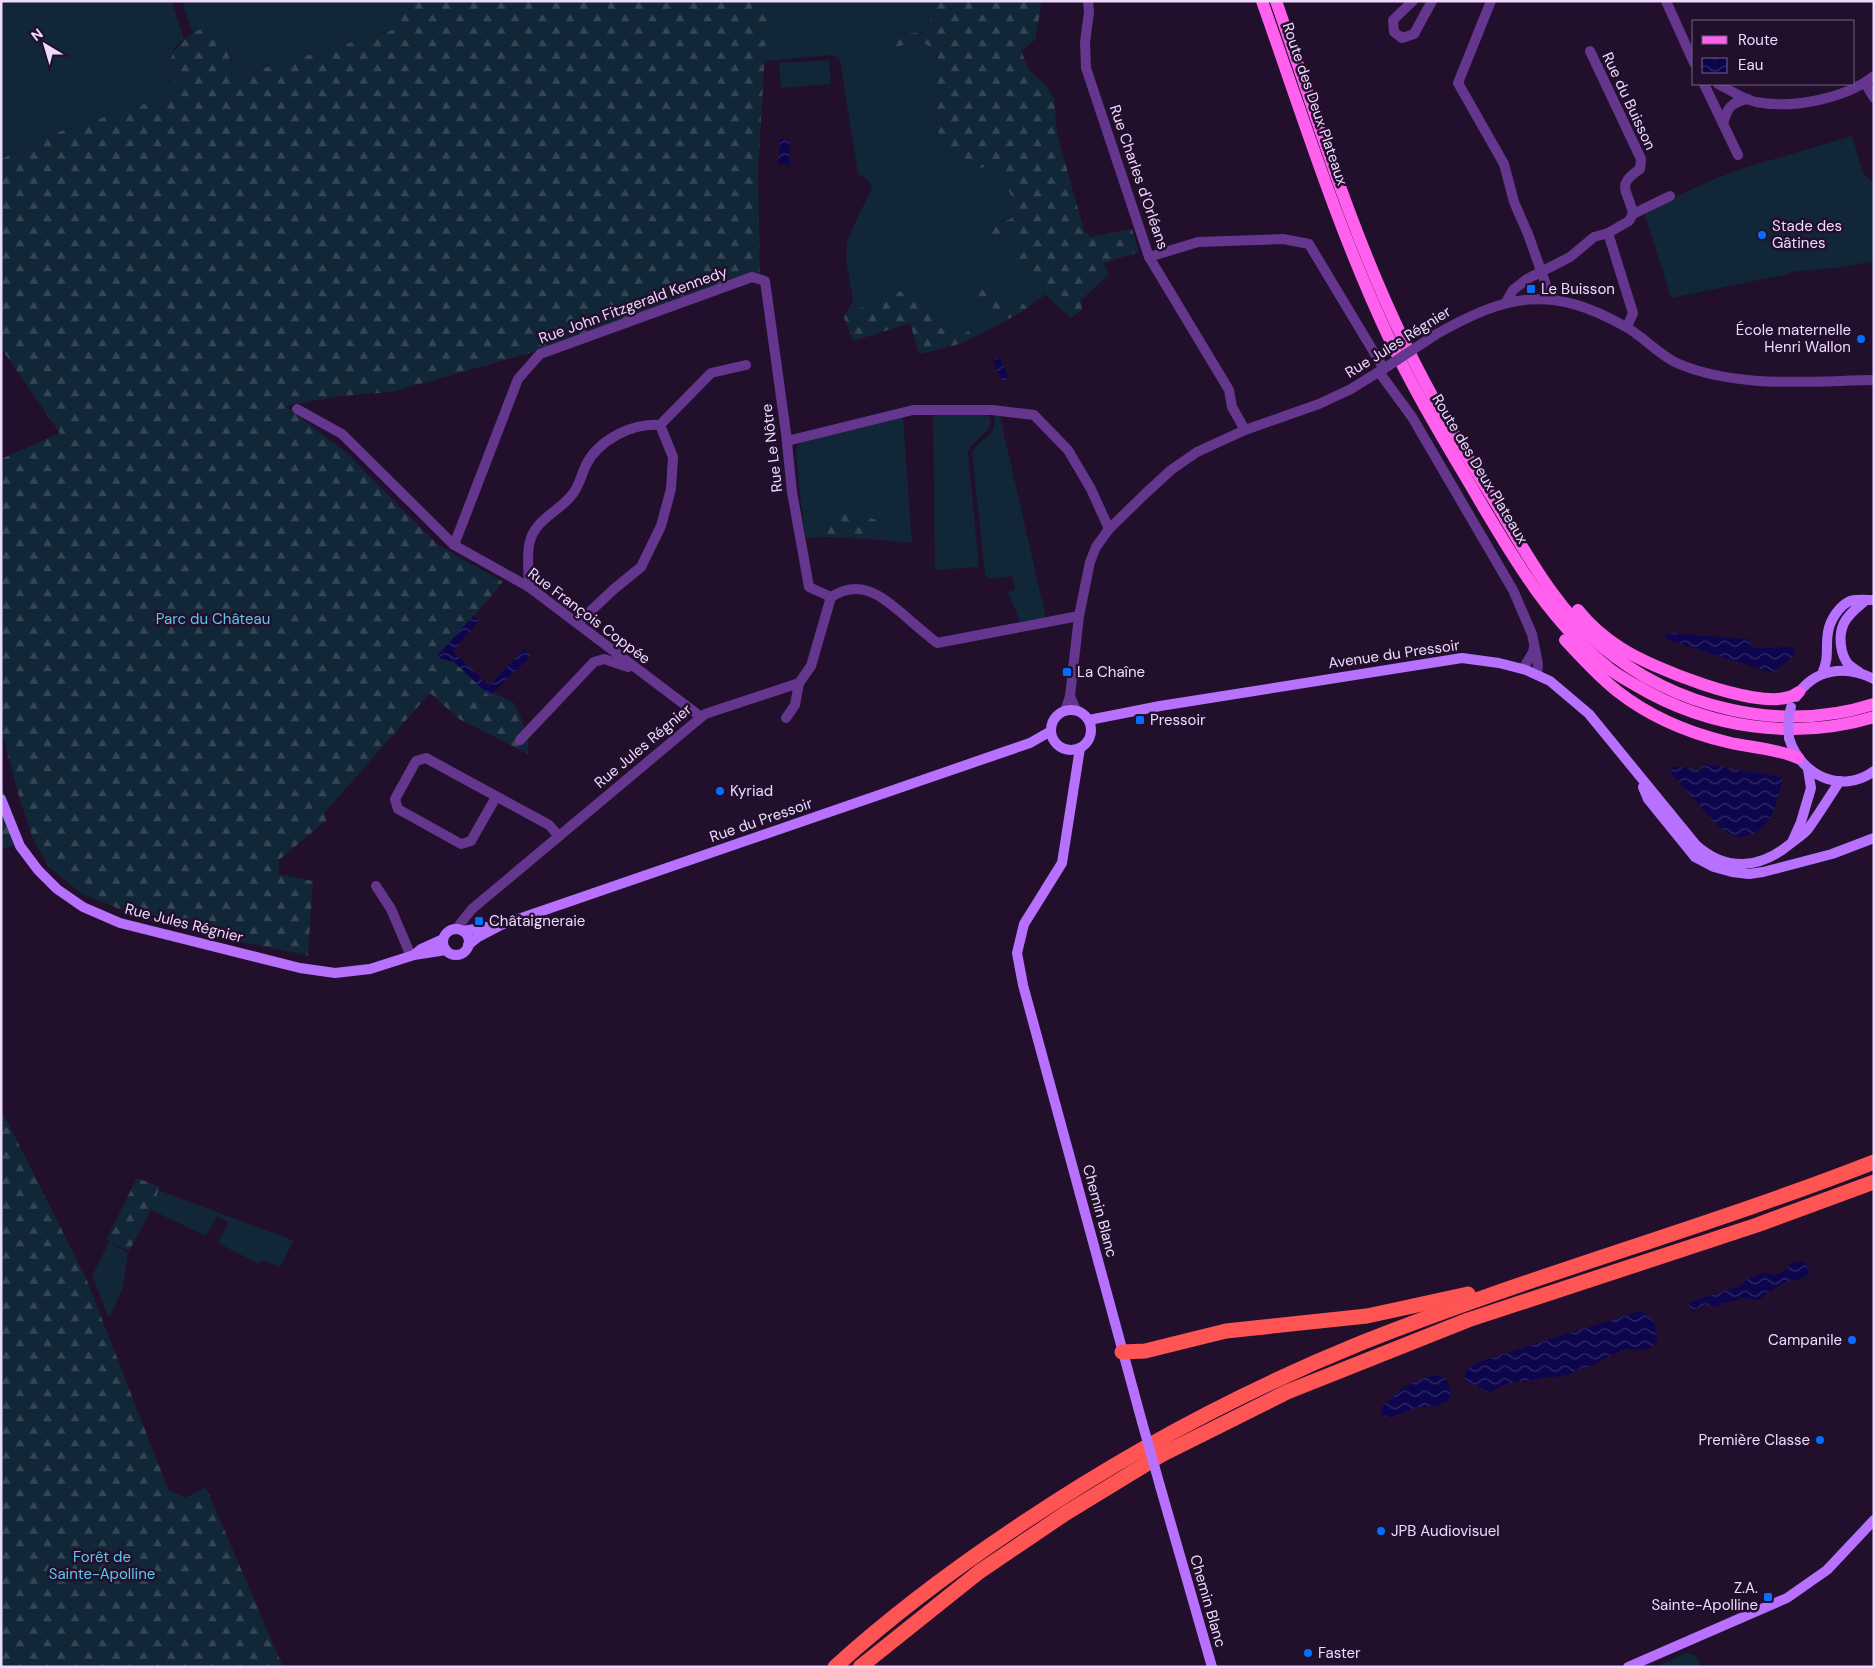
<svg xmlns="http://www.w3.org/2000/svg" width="1875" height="1668" viewBox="0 0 1875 1668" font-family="'DM Sans',sans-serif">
<defs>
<pattern id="forest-firs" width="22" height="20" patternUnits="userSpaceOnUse" patternTransform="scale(1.25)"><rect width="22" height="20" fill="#112636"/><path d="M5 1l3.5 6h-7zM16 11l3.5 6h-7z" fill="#344554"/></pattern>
<pattern id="water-waves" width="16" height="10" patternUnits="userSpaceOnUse" patternTransform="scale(1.25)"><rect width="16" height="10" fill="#0e064d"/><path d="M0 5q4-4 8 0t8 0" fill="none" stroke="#312a68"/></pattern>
</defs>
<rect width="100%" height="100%" fill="#220f2c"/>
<g fill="#112636">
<path d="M1,1H172L184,39L174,48L172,79L179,93L43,137L26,148L1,159Z"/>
<path d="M182,1H413L404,11L393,30L264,68L247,77L232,75L229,50L195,30L192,32Z"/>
<path d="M771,1H934V7L927,32L900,34L893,49C912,40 928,38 938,59L936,124L984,167L995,169L1011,195L1015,210L1011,219L1000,222L996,243L1017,233L1020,240L1019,261L1045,295L1027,308L1022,302H1007L975,293L982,304L1002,312L1009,319L973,338L968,331L948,337L919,295L911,297L903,291L845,315L853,300L846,261L847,242L859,214L872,189L869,181L858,174L840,61L833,55L764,61L768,2Z"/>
<path d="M829,60L831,84L781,88L779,63Z"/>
<path d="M1852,136L1863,173L1874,183V261L1842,267L1790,272L1789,274L1671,298L1644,212L1709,181L1744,168Z"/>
<path d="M999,412L1046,618L1020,622L1008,592L1015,590L1012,576L992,579L987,577L985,574L972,453C982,433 997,443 994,413Z"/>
<path d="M933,413H988L991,423C986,435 974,440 968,451L979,567L935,570Z"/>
<path d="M903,417L912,543L882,540L883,521L830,511L827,537L806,538L800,497L796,449L800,442Z"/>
<path d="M158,1190L292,1240L293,1242L280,1267L262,1260L259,1264L220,1244L219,1240L228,1224L227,1221L217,1217L206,1236L151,1210Z"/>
<path d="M109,1242L128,1253L123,1287L111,1315L108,1317L93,1278V1274Z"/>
<path d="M1686,1653L1696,1656L1701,1667H1655Z"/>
</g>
<g fill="url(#forest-firs)">
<path d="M413,1H771L768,3L758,170L760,275L547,348L392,392L340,396L285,406L346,452L438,545L503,582L447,648L489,690L514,703L520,715L528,740V754L459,719L430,693L325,812L326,821L279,860V874L313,881L308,956L155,923L82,894L48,866L33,839L20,800L1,729V459L60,433L1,348V159L26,148L43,137L178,93C170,71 164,58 184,40C195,30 196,30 211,28C229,47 229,50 232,75L247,77L264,68L393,30L404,11Z"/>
<path d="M934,1H1042L1035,40L1021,51L1029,70L1045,84L1054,98L1057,134L1084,230L1091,237L1132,229L1139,252L1104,263L1109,274L1081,300L1082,310L1071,318C1058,307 1023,275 1018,259C1016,252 1017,247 1020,240L1017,233L996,243L986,234L988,226L1011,219L1015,210L1011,195L995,169L984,167L969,171L963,168L943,146L936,124L938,59C928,37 912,40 893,49L889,45L890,37L900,34L927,32L934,7Z"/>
<path d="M980,280L990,283L1007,302H1022L1027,308L1009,319L1002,312L982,304L974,293Z"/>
<path d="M903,290L911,296L919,295L948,337L969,331L973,338L960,344L919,354L910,323L853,341L844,318L845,315Z"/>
<path d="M830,510L883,521L882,540L827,537Z"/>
<path d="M1,783L24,843L1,849Z"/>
<path d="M1,1109L86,1278L168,1489L185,1498L206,1487L283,1667H1Z"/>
<path d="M137,1178L160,1187L151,1210L129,1251L109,1242L107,1238Z"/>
</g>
<g fill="url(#water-waves)">
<path d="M780,139L790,140L789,165L778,164Z"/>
<path d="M1000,357L1009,378L1002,381L993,360Z"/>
<path d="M473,616L479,621L453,651L489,686L524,649L531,656L490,696L454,662L439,658L438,655Z"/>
<path d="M1667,633L1748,639L1752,648L1793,647L1796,654L1773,673L1666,639L1665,636Z"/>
<path d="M1703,764L1782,777C1782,788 1773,817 1766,824C1739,853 1716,826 1698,804C1689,793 1679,782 1670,772L1673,766L1700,770Z"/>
<path d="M1798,1261L1806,1263L1810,1272L1804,1278L1784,1282L1758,1300L1742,1298L1713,1307L1705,1304L1701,1308L1696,1307L1694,1313L1688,1304L1693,1301L1738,1287L1750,1278L1763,1273L1775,1275L1788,1269L1791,1263Z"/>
<path d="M1640,1311C1653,1317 1657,1325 1657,1340L1651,1348L1643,1350L1624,1349L1586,1368L1577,1369L1569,1375L1508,1383L1489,1393L1481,1387L1465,1381C1464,1371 1469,1366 1478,1362Z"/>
<path d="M1438,1375L1446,1379L1452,1393L1447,1402L1436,1406L1417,1407L1392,1417L1381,1416L1382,1407L1404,1387L1426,1377Z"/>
</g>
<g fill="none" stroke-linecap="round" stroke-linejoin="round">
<g stroke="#64368e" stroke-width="10">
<path d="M1088,1L1089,12L1085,42L1086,68L1149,257L1229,390L1232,407L1245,430"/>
<path d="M1413,1L1393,20L1394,32L1402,38L1414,34L1432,1"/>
<path d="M1491,1L1458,83L1504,164L1514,202L1528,234L1551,299"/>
<path d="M1666,1L1694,63"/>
<path d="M1590,51L1641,159L1640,169C1614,186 1629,191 1633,214"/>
<path d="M1865,83L1874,98"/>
<path d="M1704,84L1738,155"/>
<path d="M1718,84C1730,90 1743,99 1756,102C1792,109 1845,99 1874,76"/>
<path d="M1723,124C1727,108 1731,102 1748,99"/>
<path d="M1608,233L1633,313L1627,327"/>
<path d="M1149,257L1198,242L1283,239L1309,244L1384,369"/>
<path d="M1506,302L1513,290L1527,279L1570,257L1594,237L1608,233L1629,221L1633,214L1670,196"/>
<path d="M1435,335C1507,294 1551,284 1626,327C1644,337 1660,356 1679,364C1740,389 1810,381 1874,380"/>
<path d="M1379,372L1412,417L1513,590L1532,634L1538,664L1537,675"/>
<path d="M297,409L342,434L454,545L529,587L701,717"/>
<path d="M787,441L913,410H992L1034,415L1068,450L1091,489L1109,529"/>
<path d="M454,545L518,379L540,354L752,277L765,281L786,433L792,492L809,587L831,597"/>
<path d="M529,587C529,573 526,555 530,541C536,519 558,512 571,496C579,488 581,475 586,465C599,439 633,423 660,425L711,373L746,365"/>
<path d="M578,623L614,589L641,567L661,526L671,489L673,457L660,425"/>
<path d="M1523,669L1533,652L1534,647"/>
<path d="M1070,696L1076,710"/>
<path d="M1065,711L1070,696L1079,616L1090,562L1096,547L1109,529L1146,493L1171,470L1197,452L1245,430L1319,404L1351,389L1388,366"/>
<path d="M786,718L795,705L799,683"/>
<path d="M520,740L594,662L604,659L628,667"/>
<path d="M496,797L471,841L461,844L398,809L395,799L416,761L426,758L549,825L559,836"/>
<path d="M376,886L391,909L411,956"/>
<path d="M456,929L472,909L705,714L799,683L811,666L831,597C861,578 881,596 904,615C915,625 926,634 937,643L1079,616"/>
</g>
<g stroke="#b870ff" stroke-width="10">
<path d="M1859,672C1856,670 1852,667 1849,665C1840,655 1838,635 1844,623C1849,613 1858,607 1866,600"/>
<path d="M1822,674C1830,656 1825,649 1828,632C1830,620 1839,606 1850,601C1857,599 1867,600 1874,600"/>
<path d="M1796,697C1814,668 1846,665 1874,679"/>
<circle cx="1071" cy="730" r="20"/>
<path d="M1089,720L1160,706L1462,658L1499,663L1526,670L1550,681L1589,714L1696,845C1726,872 1760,869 1790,844C1796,839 1803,835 1808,829C1819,814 1829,797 1840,781"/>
<path d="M1789,738C1800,775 1841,795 1874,771"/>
<path d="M1080,748L1062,863L1024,924L1017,953L1023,985L1142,1422"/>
<path d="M1643,787L1648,799L1695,857L1714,867L1732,872L1749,874L1763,872L1832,854L1874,838"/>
<path d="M1,799L20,846L38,870L57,889L83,907L120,923L300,968L335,973L370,969L414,955L446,950"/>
<path d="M1793,840L1801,822L1811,788L1808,769"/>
<circle cx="456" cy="942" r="13"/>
<path d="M463,931L493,926"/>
<path d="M468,945L478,937L501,925L1030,743L1051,731"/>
<path d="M415,954L421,949L443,939"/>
<path d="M1160,1486L1212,1667"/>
<path d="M1628,1667L1787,1598L1827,1570L1874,1520"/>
</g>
<g stroke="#ff60ee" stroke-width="12">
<path d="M1262,1C1302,114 1338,230 1389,338C1415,393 1447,445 1478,498C1515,561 1552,624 1611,670C1619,676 1628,681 1637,686C1708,728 1795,741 1874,717"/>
<path d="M1276,1C1316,115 1351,232 1404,341C1432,400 1466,455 1500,510C1529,558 1557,609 1600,645C1674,708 1780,734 1874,704"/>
<path d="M1578,610C1590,625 1605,638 1621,648C1651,668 1755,709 1789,697C1793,696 1796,694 1799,692"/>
<path d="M1565,640C1582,658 1598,676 1617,691C1649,716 1689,733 1727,742C1751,748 1775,748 1798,758"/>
</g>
<g stroke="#ff5454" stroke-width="15">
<path d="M1122,1352L1145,1351L1226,1331L1367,1316L1468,1294"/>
<path d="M835,1667C890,1617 950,1572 1011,1531C1121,1456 1238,1393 1361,1343C1529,1276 1705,1228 1874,1162"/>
<path d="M860,1667L979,1572L1066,1513L1161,1455L1287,1392L1468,1320L1757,1225L1874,1182"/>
</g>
<path stroke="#64368e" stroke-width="10" d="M1388,366L1435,335"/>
<g stroke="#b870ff" stroke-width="10">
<path d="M1789,738L1788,720L1791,707"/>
<path d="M1142,1422L1160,1486"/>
</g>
</g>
<g fill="#056eff" stroke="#220f2c" stroke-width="2">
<circle cx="1762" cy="235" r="5"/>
<rect x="1526" y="284" width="10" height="10" rx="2.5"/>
<circle cx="1861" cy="339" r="5"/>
<rect x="1062" y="667" width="10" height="10" rx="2.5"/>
<rect x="1135" y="715" width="10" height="10" rx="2.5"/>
<circle cx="720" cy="791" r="5"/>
<rect x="474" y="916" width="10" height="10" rx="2.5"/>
<circle cx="1852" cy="1340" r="5"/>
<circle cx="1820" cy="1440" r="5"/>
<circle cx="1381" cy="1531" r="5"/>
<rect x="1763" y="1592" width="10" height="10" rx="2.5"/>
<circle cx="1308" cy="1653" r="5"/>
</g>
<g text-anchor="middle" stroke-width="5" stroke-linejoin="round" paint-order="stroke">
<g font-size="15" fill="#f0d9ff" stroke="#220f2c">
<text transform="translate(1629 101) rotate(65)" y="5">Rue du Buisson</text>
<text transform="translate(1315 104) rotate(71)" y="5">Route des Deux Plateaux</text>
<text transform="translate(1139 177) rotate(71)" y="5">Rue Charles d'Orléans</text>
<text transform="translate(633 305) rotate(-20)" y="5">Rue John Fitzgerald Kennedy</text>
<text transform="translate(1398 342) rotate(-32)" y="5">Rue Jules Régnier</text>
<text transform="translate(772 448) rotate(-97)" y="5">Rue Le Nôtre</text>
<text transform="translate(1480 469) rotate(59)" y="5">Route des Deux Plateaux</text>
<text transform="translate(589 616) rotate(37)" y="5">Rue François Coppée</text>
<text transform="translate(1394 654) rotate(-8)" y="5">Avenue du Pressoir</text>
<text transform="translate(643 746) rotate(-40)" y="5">Rue Jules Régnier</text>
<text transform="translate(761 820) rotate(-19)" y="5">Rue du Pressoir</text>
<text transform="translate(184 923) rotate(14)" y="5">Rue Jules Régnier</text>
<text transform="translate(1100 1211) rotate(75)" y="5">Chemin Blanc</text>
<text transform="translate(1208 1601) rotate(74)" y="5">Chemin Blanc</text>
</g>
<g font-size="15" fill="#f0d9ff" stroke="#220f2c" text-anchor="start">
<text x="1772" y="231">Stade des<tspan x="1772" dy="17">Gâtines</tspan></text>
<text x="1541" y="294">Le Buisson</text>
<text x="1851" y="335" text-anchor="end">École maternelle<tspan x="1851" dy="17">Henri Wallon</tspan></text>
<text x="1077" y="677">La Chaîne</text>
<text x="1150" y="725">Pressoir</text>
<text x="730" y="796">Kyriad</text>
<text x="489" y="926">Châtaigneraie</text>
<text x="1842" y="1345" text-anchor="end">Campanile</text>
<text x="1810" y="1445" text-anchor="end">Première Classe</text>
<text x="1391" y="1536">JPB Audiovisuel</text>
<text x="1758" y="1593" text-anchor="end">Z.A.<tspan x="1758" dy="17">Sainte-Apolline</tspan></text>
<text x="1318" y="1658">Faster</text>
</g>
<g font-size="15" fill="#5ac9ea" stroke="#220f2c">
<text x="213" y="624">Parc du Château</text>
<text x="102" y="1562">Forêt de<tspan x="102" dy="17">Sainte-Apolline</tspan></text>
</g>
</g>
<rect width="1875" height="1668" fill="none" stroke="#f0d9ff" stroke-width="5"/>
<rect x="1692" y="20" width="162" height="65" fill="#220f2c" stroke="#746080"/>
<rect x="1702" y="36" width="25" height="8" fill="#ff60ee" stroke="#746080"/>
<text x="1738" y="45" font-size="15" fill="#f0d9ff">Route</text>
<rect x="1702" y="58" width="25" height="15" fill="url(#water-waves)" stroke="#746080"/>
<text x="1738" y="70" font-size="15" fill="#f0d9ff">Eau</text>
<g transform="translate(45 45) rotate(322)" stroke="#220f2c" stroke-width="4" paint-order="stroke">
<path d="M0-4L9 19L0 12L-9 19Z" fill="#f0d9ff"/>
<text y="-8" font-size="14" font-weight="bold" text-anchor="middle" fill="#f0d9ff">N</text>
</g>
</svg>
